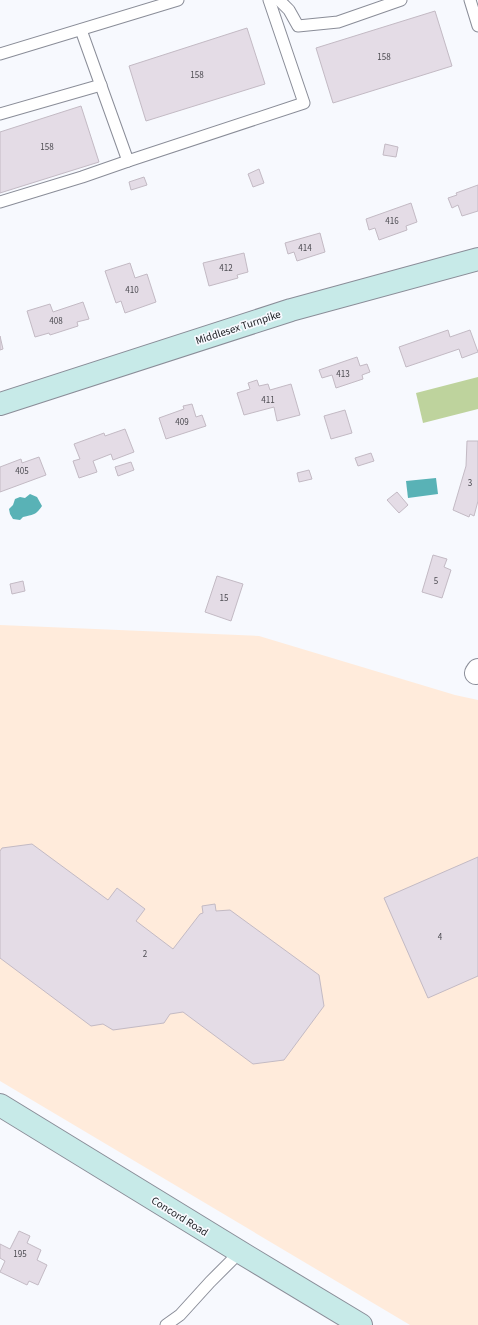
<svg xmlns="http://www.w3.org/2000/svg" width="478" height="1325" viewBox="0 0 478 1325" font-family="'Source Sans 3',sans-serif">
<rect width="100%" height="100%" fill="#f7f9fe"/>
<path fill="#ffebdb" d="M0,625L259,636L455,695L478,700V1325H410L0,1081Z"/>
<path fill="#bed39d" d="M478,377V409L423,423L416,393Z"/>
<g fill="#59b2b6">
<path d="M436,478L438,494L408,498L406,481Z"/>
<path d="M30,494L37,497L42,506C35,516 34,514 23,517L20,520L13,519L10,514L9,509L13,505L15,499L20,497L25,498Z"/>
</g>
<g fill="#e4dce6" stroke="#c3bac4">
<path d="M435,11L452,66L333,103L316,48Z"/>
<path d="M247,28L265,84L146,121L129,66Z"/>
<path d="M81,106L99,162L0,193V132Z"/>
<path d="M385,144L398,147L396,157L383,155Z"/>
<path d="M259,169L264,183L253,187L248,174Z"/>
<path d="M144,177L147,185L131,190L129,182Z"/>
<path d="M478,185V211L462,216L458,205L452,208L448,198L457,195L456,193Z"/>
<path d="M411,203L417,222L406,226L407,230L379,240L375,228L369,230L366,219Z"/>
<path d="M320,233L325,252L297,261L294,252L288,254L285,243Z"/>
<path d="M244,253L248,272L237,275L238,278L209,286L203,263Z"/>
<path d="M130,263L135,278L147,274L156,302L125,313L121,301L116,303L105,271Z"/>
<path d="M83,302L89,319L77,322L78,326L50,335L49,333L35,337L27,311L50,304L53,312Z"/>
<path d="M448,330L450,337L470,330L478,352L462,358L459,349L406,367L399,347Z"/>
<path d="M0,336L3,349L0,350Z"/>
<path d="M357,357L360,366L367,364L370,372L362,375L363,379L336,388L332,375L322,378L319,370Z"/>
<path d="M257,380L259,386L268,384L270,390L291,384L300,415L277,421L274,407L244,415L237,393L250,389L248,383Z"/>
<path d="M192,404L196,417L202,415L206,426L166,439L159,418L184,409L183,406Z"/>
<path d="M345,410L352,433L331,439L324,416Z"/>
<path d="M125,429L134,452L113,460L111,454L93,461L97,472L79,478L73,461L80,459L74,444L104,433L105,436Z"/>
<path d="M467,441H478V501L474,516L470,514L469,517L453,510L466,466Z"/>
<path d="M371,453L374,461L358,466L355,458Z"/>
<path d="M39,457L46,475L0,492V467L21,459L22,463Z"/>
<path d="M131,462L134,470L118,476L115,467Z"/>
<path d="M309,470L312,479L299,482L297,473Z"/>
<path d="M397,492L408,505L399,513L387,500Z"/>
<path d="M433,555L447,559L444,567L451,570L442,598L422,592Z"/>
<path d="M217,576L243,584L231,621L205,612Z"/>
<path d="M23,581L25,591L12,594L10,584Z"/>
<path d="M32,844L108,900L117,888L145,909L136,921L173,949L200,914L203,913L202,906L215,904L216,911L230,910L319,975L324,1006L284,1060L253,1064L183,1012L170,1014L164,1023L113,1030L103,1024L91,1026L0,958V851L2,848Z"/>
<path d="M478,857V976L428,998L384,898Z"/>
<path d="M19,1231L30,1236L27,1243L41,1250L37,1260L47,1265L38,1285L29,1281L27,1285L0,1272L5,1261L0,1258V1244L10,1249Z"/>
</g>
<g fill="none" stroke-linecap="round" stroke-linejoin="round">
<g stroke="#8a8d98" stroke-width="13">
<g id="lane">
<path d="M279,0L289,10L298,26L338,22L401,0"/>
<path d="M470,0L478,26"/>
<path d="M81,30L128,161L304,103L269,0"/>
<path d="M0,54L178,0"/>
<path d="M0,114L101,85"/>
<path d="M0,202L82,177L128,161"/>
<path d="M166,1325L180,1315L210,1282L240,1252"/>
</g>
</g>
<g stroke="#8a8d98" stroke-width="24">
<path id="street" d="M476,673L478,670"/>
</g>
<g stroke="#8a8d98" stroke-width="24">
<g id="secondary">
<path d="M0,404L291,310L478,259"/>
<path d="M0,1105L240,1252L361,1325"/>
</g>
</g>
<use href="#lane" stroke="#fff" stroke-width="11"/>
<use href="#street" stroke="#fff" stroke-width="22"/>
<use href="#secondary" stroke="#c7eae8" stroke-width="22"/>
</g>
<g text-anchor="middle" stroke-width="3.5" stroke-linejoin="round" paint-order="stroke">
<g font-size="9" fill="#4d4c52">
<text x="384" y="60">158</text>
<text x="197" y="78">158</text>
<text x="47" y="150">158</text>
<text x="392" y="224">416</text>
<text x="305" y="251">414</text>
<text x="226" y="271">412</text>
<text x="132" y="293">410</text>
<text x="56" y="324">408</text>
<text x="343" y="377">413</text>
<text x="268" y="403">411</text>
<text x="182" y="425">409</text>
<text x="22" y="474">405</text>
<text x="470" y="486">3</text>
<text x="436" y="584">5</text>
<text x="224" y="601">15</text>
<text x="440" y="940">4</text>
<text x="145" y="957">2</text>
<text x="20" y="1257">195</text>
</g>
<g font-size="11" fill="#1b1c20" stroke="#f7f9fe">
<text transform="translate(238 327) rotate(-18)" y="4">Middlesex Turnpike</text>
<text transform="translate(180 1216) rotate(32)" y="4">Concord Road</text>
</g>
</g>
</svg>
